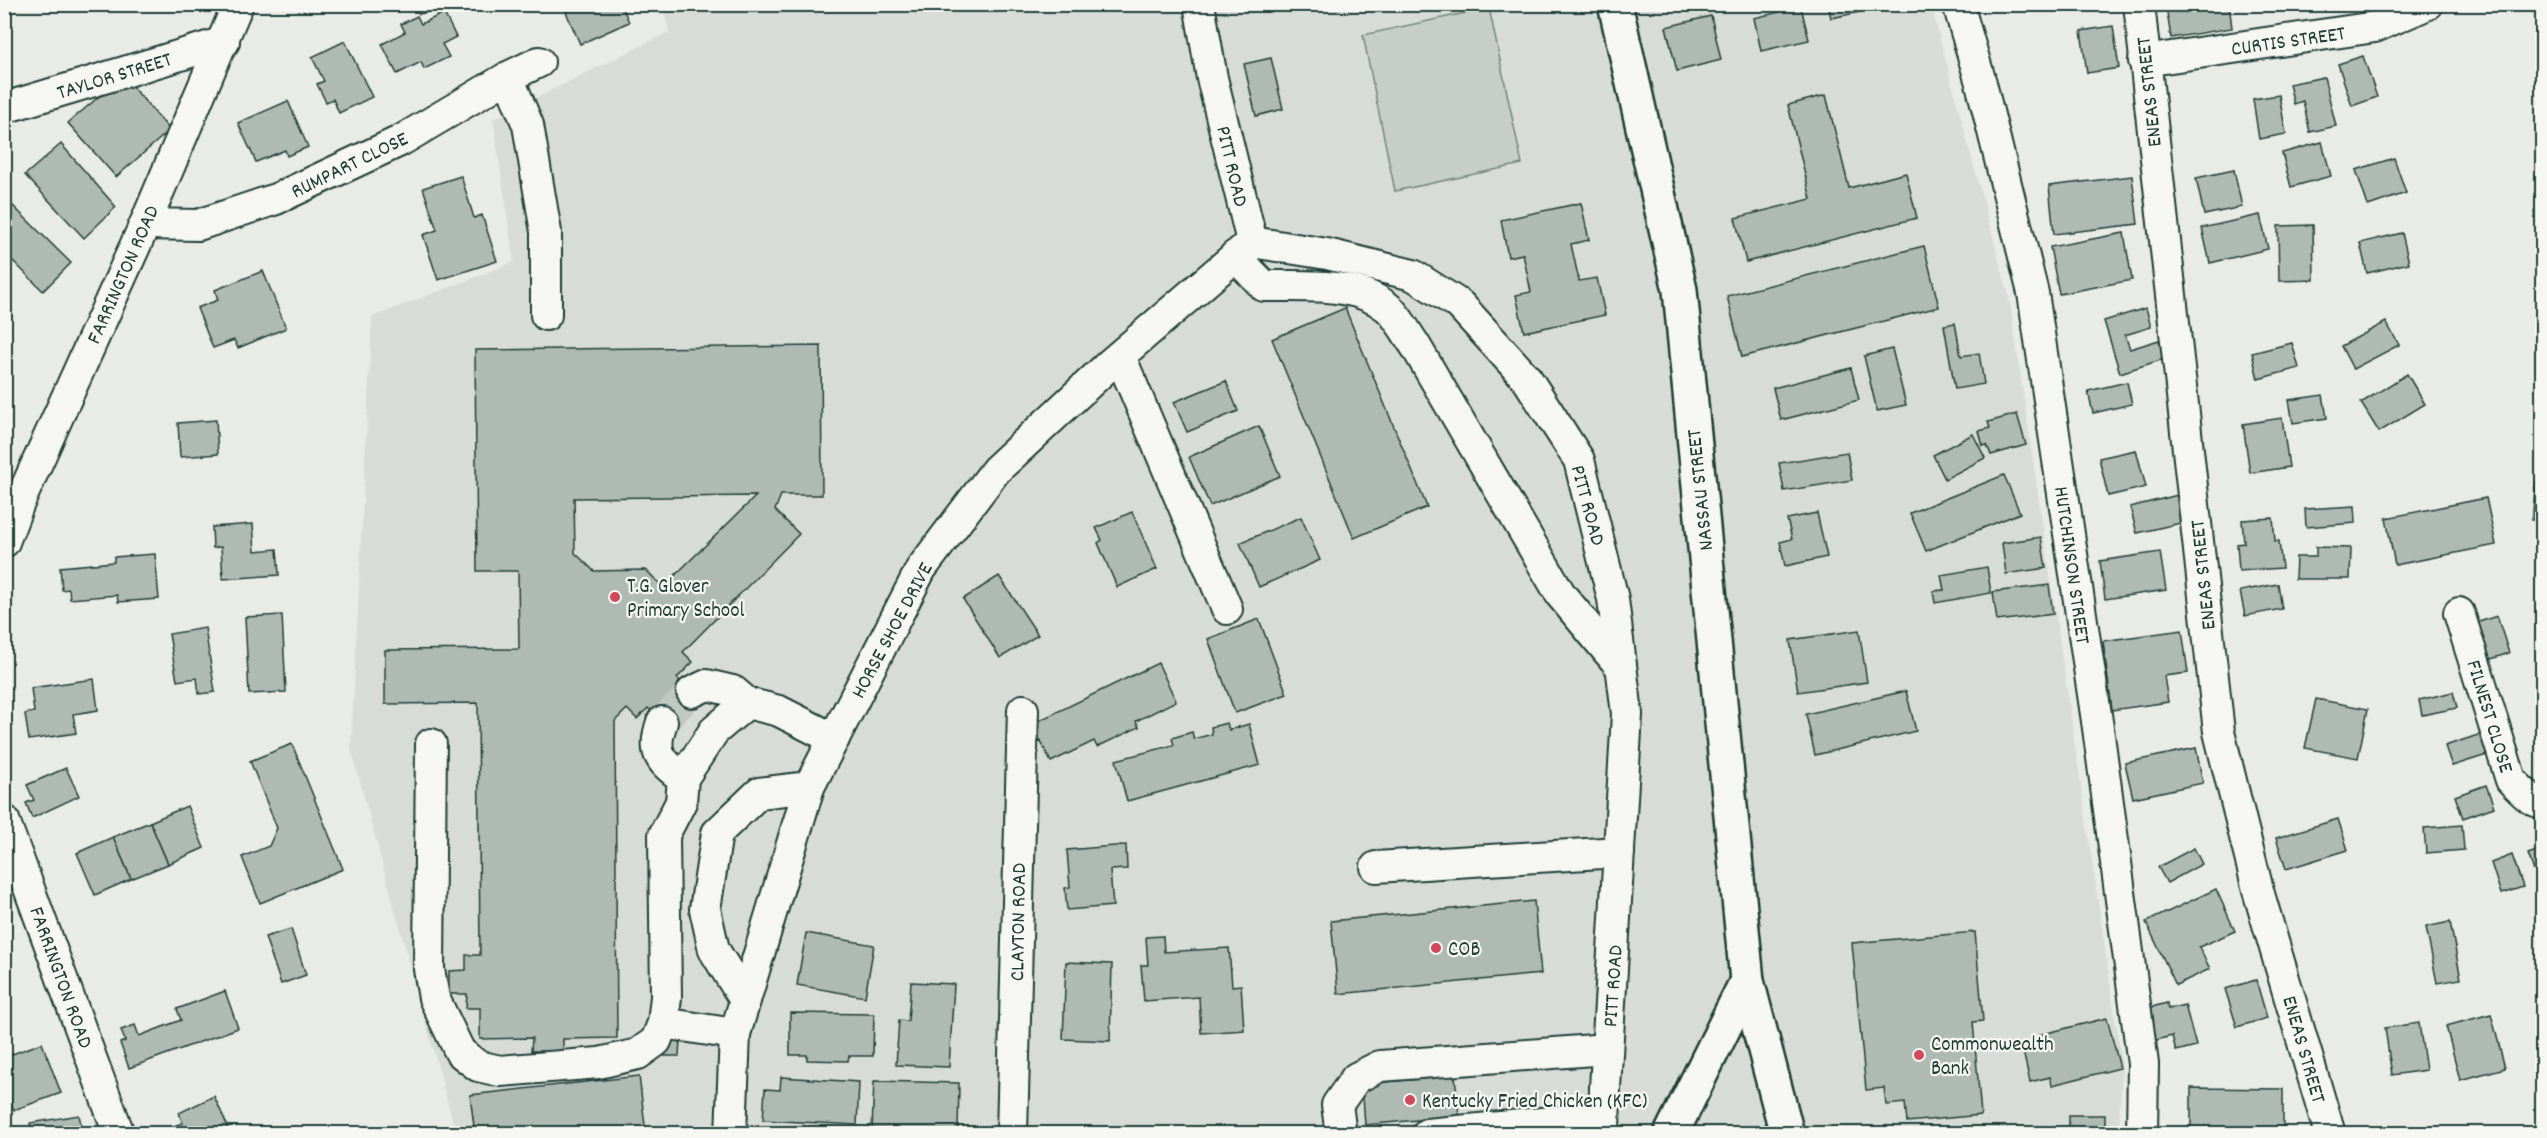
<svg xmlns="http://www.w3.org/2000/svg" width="2547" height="1138" viewBox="0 0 2547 1138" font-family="Dekko,sans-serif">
<rect width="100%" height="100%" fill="#e9ebe7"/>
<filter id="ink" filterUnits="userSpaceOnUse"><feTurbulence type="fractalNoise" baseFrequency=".0167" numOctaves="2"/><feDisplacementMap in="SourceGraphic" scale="12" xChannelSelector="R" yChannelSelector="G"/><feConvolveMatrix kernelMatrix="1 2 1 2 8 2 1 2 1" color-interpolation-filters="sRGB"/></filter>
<g filter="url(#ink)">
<path fill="#d8dcd8" d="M663,5H1931L2009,297L2122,1064L2119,1133H456L351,749L372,317L514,262L493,119L669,32Z"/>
<path fill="#c7cec9" stroke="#73867e" stroke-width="1.5" d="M1489,8L1522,164L1395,191L1363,35Z"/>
<g fill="#b0bab5" stroke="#1f3d34" stroke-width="1.5" fill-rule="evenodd">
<path d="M417,4H460V5L419,14Z"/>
<path d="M573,4H621L629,22L580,44L566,12L575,8Z"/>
<path d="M1828,4H1883L1884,7L1831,18Z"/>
<path d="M2174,4H2229L2232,28L2171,38L2166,6Z"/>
<path d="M1801,7L1809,40L1761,51L1754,18Z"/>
<path d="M444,13L456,37L442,44L449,57L424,69L421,62L397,74L382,44L405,32L401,24L417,16L421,24Z"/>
<path d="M1711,16L1721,60L1677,71L1666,27Z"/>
<path d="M2113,26L2119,68L2087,73L2081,31Z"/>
<path d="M345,41L372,97L339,113L333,99L326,102L317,84L324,81L312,57Z"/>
<path d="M2363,56L2377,97L2352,106L2338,64Z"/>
<path d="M1271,58L1283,109L1256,116L1244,64Z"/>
<path d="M123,76L170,130L116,177L68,123Z"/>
<path d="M2324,77L2336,126L2310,132L2303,101L2294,104L2289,84Z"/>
<path d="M1826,95L1849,188L1906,173L1917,218L1746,262L1735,218L1811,199L1788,105Z"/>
<path d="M2279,95L2286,134L2259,139L2253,99Z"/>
<path d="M288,101L308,147L287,156L285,150L256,162L238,123Z"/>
<path d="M2322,142L2331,176L2291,187L2282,153Z"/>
<path d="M61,144L116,207L84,238L25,175Z"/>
<path d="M2394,158L2406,193L2368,206L2356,170Z"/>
<path d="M2234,170L2242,207L2204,215L2196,178Z"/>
<path d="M461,176L474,218L482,215L497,261L438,280L423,235L437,230L423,188Z"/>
<path d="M2132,176L2138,224L2054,234L2049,186Z"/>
<path d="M10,203L71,263L43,291L4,252V209Z"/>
<path d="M1581,203L1589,240L1571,244L1579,281L1597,278L1605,315L1524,332L1516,295L1531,292L1523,254L1508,257L1501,220Z"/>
<path d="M2260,215L2268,249L2210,263L2202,228Z"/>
<path d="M2313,225L2314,280L2279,281L2278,226Z"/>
<path d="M2124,233L2132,280L2059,294L2050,247Z"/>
<path d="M2402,233L2409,263L2367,273L2360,243Z"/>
<path d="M1924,246L1939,307L1742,357L1727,296Z"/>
<path d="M263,271L286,328L238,348L234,340L213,348L197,308L218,300L215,290Z"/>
<path d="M1345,308L1427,507L1354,538L1272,339Z"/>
<path d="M2146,308L2151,327L2125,335L2130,349L2159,340L2164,359L2120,373L2104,321Z"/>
<path d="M2386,322L2399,345L2353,369L2341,346Z"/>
<path d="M1955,323L1961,356L1979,353L1984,384L1955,389L1944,325Z"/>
<path d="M2292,343L2299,368L2258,379L2252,353Z"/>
<path d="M821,346L822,495H781L775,510L799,534L683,652L693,662L677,678L699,699L670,729L648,708L637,719L627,709L615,721L617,1038L563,1039V1051H531L532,1038L480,1039V1008H466L467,994H449V971L466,970V955H480L478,703L385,704V650L519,649L518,571H477L475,350ZM756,496L663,587L646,570L594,571L575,553L574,498Z"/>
<path d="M1892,349L1906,405L1877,411L1864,356Z"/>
<path d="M1851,368L1859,400L1781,420L1773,388Z"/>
<path d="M2407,374L2425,404L2379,432L2361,403Z"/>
<path d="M1226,381L1238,411L1187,432L1174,402Z"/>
<path d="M2127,382L2132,404L2093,413L2088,391Z"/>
<path d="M2323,395L2327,418L2293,423L2289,400Z"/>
<path d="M2017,414L2026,445L1991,455L1987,445L1983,446L1979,431L1990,428L1988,422Z"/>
<path d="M2282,418L2289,467L2250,473L2243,424Z"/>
<path d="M216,420L218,454L180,457L178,423Z"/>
<path d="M1259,426L1280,476L1210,506L1189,457Z"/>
<path d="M1973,434L1985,458L1945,479L1933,455Z"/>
<path d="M2136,450L2146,487L2108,496L2099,458Z"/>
<path d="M1847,452L1852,480L1784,491L1779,463Z"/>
<path d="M2004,475L2020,513L1926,551L1910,513Z"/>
<path d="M2536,482H2542V521L2532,520Z"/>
<path d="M2178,495L2185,522L2137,533L2130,507Z"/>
<path d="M2486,498L2496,545L2395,565L2386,518Z"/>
<path d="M2355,506L2356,523L2306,527L2305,509Z"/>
<path d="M1132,512L1157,569L1117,587L1098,543L1102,540L1096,528Z"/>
<path d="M1817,513L1827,557L1785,566L1780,542L1792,539L1787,519Z"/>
<path d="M1301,517L1320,560L1259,587L1240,543Z"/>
<path d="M2273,518L2275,541H2279L2282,568L2239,571L2237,544L2244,543L2242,520Z"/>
<path d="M253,524L255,551L277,549L279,575L223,579L221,547L213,548L212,527Z"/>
<path d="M2041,537L2046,568L2006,574L2002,543Z"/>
<path d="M2316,547L2351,548L2350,579H2295L2296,557H2316Z"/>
<path d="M2160,552L2166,590L2105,599L2100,561Z"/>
<path d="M155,554L159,599L118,602L117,595L70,599L69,589L62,590L60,567L114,562V557Z"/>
<path d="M1987,567L1991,593L1935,603L1933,591L1944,590L1941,575Z"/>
<path d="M999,576L1038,635L1000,658L963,599Z"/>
<path d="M2278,584L2282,609L2245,616L2240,591Z"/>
<path d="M2049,585L2053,614L1997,621L1993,592Z"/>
<path d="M282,615L286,692L249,694L245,617Z"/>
<path d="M2497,616L2509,653L2482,662L2470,625Z"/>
<path d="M1259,619L1287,694L1235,713L1208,639Z"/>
<path d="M205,628L215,692L199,694L197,678L177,681L169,634Z"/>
<path d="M1859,630L1867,682L1798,692L1790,640Z"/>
<path d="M2182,630L2188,673L2164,676L2168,702L2112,710L2103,641Z"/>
<path d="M1158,663L1176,701L1136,721L1139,727L1097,747L1094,741L1051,762L1032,724Z"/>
<path d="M94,679L98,710L73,714L76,733L29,740L25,714L34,712L31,688Z"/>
<path d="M1906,691L1916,731L1815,755L1806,714Z"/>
<path d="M2453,692L2457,708L2422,715L2419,700Z"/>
<path d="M2316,699L2368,709L2358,758L2305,748Z"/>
<path d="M1227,723L1229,730L1249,724L1260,765L1127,801L1116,760L1174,745L1172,738L1192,732L1194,739L1212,734L1211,727Z"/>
<path d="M2481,734L2487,755L2452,766L2445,746Z"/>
<path d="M292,744L343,869L260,903L242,857L269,846L277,828L250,761Z"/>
<path d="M2196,748L2203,783L2133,798L2125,763Z"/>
<path d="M66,768L79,796L32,818L26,803L34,800L27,785Z"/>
<path d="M2486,785L2494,807L2463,818L2455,796Z"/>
<path d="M187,806L204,848L168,864L150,822Z"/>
<path d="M2338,819L2348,850L2286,869L2276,838Z"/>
<path d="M150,822L168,864L131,879L113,837Z"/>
<path d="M2462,825L2464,850L2426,853L2424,828Z"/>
<path d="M113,837L131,879L95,895L77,853Z"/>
<path d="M1126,845L1127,869L1110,870L1113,906L1067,910L1065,888L1070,887L1067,850Z"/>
<path d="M2194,848L2202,864L2167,883L2158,867Z"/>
<path d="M2542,849V891H2541L2528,854Z"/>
<path d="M2512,855L2523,887L2501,894L2491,863Z"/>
<path d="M2216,889L2235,931L2199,947L2210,969L2176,985L2146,922Z"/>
<path d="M1534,901L1541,974L1338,994L1331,921Z"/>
<path d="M2450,922L2461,979L2437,983L2426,927Z"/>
<path d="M291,929L306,975L281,984L265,937Z"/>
<path d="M1975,932L1983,1021L1973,1022L1981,1115L1907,1122L1905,1103L1886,1105L1884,1088L1866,1090L1852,943Z"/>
<path d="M806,933L874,945L865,997L797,985Z"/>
<path d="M1163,936L1164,952L1229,948L1232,986L1241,985L1244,1030L1201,1033L1199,997L1144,1001L1141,965H1148L1146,937Z"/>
<path d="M1066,962L1112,964L1110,1041L1063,1039Z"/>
<path d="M2256,980L2267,1018L2237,1027L2225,989Z"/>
<path d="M911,982L954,984L949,1067L896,1065L899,1020L908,1021Z"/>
<path d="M225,991L238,1028L129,1068L120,1043L125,1041L121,1030L135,1025L139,1036L181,1020L177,1009Z"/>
<path d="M2167,1003L2168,1009L2185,1005L2196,1046L2176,1051L2172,1036L2149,1042L2140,1010Z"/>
<path d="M790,1013L874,1014L873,1056H849L848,1061L807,1060V1055H790Z"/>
<path d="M2491,1014L2505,1068L2460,1080L2446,1026Z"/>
<path d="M2107,1018L2120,1068L2052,1085L2050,1077L2030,1082L2023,1051L2042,1046L2039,1035Z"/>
<path d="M2419,1023L2426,1070L2392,1075L2385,1028Z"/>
<path d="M660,1039H680L679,1056H660Z"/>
<path d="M42,1043L61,1093L14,1110L4,1084V1057Z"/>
<path d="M639,1076L646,1134H475L470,1095Z"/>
<path d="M1455,1076L1459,1116L1365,1125L1362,1084Z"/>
<path d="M781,1077L859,1082L857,1125L763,1120L765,1089L780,1090Z"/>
<path d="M874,1081L959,1083L958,1131L872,1129Z"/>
<path d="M2191,1088L2283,1089V1134H2191Z"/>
<path d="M214,1096L228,1127L215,1134H180L176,1125L183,1123L179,1113Z"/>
<path d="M79,1115L83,1134H32L30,1123Z"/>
<rect x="2069" y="1115" width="36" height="19"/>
</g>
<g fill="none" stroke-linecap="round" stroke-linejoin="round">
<path stroke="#c1c8c3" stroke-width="30" stroke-dasharray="30 15" stroke-linecap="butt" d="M662,722L692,692"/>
<g stroke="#1f3d34" stroke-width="34">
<g id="minor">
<path d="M1199,4L1212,78L1252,242"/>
<path d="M1958,4L1981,83L2033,293L2098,728L2143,1064L2142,1134"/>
<path d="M2139,4L2219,732L2259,894L2330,1134"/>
<path d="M2144,61L2375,27L2428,4"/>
<path d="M508,77L528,125L546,232V315"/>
<path d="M4,108L224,42"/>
<path d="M145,224L198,225L276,199L400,141L508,77L539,62"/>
<path d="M1252,242L1327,254L1413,275L1460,305L1527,379L1579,460L1613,599L1627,714L1605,1088L1604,1134"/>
<path d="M1235,256L1264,286C1302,287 1355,281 1387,307C1398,316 1407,334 1415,345L1561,595L1621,667"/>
<path d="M1120,356L1227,609"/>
<path d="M4,542L19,503L145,224L238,4"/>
<path d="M2459,613L2511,780C2520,789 2530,801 2542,803"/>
<path d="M692,692L707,685L733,691L747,703L779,711L834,739"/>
<path d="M662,722C652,751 658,760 683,778"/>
<path d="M431,744L429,969L434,998L460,1052L478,1066L500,1071L599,1063L638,1054L656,1041L663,1023L666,997L664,835L681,802L683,778L714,731L747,703"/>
<path d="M4,820L119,1134"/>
<path d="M1376,867L1619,852"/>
<path d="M745,1000L714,950L705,909L717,833L759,793L809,787"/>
<path d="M663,1023L735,1034"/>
<path d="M731,1134L735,1034L809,787L921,569L996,470L1110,364L1252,242"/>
<path d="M1012,1134L1023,710"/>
<path d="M1341,1134L1337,1105L1356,1078L1380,1066L1607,1049"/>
<path d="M1427,1134L1604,1117"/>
</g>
</g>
<g stroke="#1f3d34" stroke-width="38">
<g id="major">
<path d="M1615,4L1680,290L1747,981L1787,1134"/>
<path d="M1671,1134L1747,981"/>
</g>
</g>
<use href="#minor" stroke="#f6f6f2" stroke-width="30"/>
<use href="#major" stroke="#f6f6f2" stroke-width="33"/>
</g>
</g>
<g fill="#d1495b" stroke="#f6f6f2" stroke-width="2">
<circle cx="615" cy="597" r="6"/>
<circle cx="1436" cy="948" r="6"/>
<circle cx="1919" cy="1055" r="6"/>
<circle cx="1410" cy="1100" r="6"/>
</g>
<g text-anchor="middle" stroke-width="4.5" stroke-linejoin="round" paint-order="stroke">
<g font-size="21" fill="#1f3d34" stroke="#f6f6f2">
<text transform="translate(2288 40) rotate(-8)" y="7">CURTIS STREET</text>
<text transform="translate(114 75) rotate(-17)" y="7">TAYLOR STREET</text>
<text transform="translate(2148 92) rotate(-96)" y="7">ENEAS STREET</text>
<text transform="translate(349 164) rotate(-26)" y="7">RUMPART CLOSE</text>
<text transform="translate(1233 166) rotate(77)" y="7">PITT ROAD</text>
<text transform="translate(122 274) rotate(-66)" y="7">FARRINGTON ROAD</text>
<text transform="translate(1699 490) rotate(-96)" y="7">NASSAU STREET</text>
<text transform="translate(1589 505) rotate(75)" y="7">PITT ROAD</text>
<text transform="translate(2073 565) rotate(82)" y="7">HUTCHINSON STREET</text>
<text transform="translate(2202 575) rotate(-96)" y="7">ENEAS STREET</text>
<text transform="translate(891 630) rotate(-62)" y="7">HORSE SHOE DRIVE</text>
<text transform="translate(2491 716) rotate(73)" y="7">FILNEST CLOSE</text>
<text transform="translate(1017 922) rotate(-89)" y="7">CLAYTON ROAD</text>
<text transform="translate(62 977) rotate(70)" y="7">FARRINGTON ROAD</text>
<text transform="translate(1612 986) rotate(-86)" y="7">PITT ROAD</text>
<text transform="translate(2305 1049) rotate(74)" y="7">ENEAS STREET</text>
</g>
<g font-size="21" fill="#1f3d34" stroke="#f6f6f2" text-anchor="start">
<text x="627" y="592">T.G. Glover<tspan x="627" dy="24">Primary School</tspan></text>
<text x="1448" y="955">COB</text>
<text x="1931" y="1050">Commonwealth<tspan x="1931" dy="24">Bank</tspan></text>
<text x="1422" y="1107">Kentucky Fried Chicken (KFC)</text>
</g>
</g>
<rect width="2547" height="1138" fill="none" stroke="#f6f6f2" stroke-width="24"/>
<rect x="12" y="12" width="2523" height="1114" fill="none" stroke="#1f3d34" stroke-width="2" filter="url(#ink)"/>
</svg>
